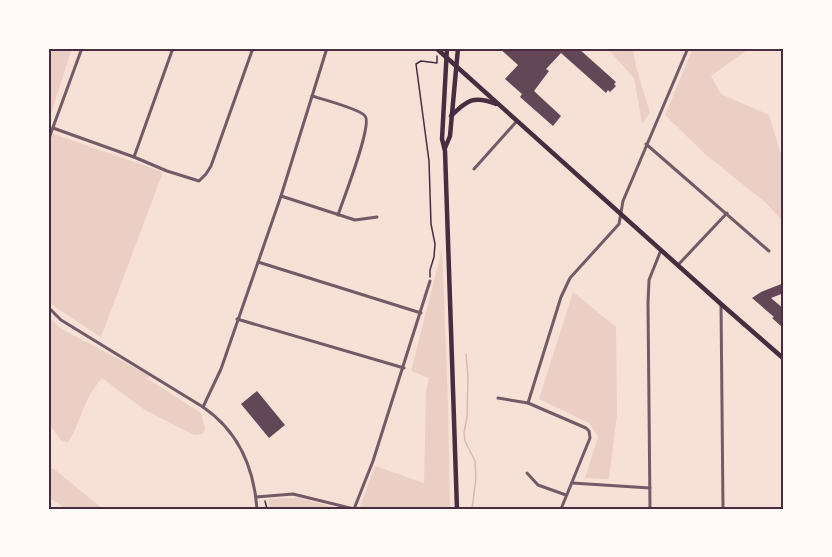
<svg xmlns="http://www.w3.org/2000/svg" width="832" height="557" viewBox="0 0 832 557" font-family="'Golos Text',sans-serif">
<rect width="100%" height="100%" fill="#f7e1d7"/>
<g fill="#ebcfc5">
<path d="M48,48H72L48,123Z"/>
<path d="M607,48L633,49L636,67L650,113L642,124L634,78Z"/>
<path d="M693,48H750L711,76L721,94L769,115L780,151L784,156V223L766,203L705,154L665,115Z"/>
<path d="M48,132L163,172L101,337L55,307L48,300Z"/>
<path d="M442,249L448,402L450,509H359L375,466L424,483L426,391L429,378L411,371Z"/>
<path d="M573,292L616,327L617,415L609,479L585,478L598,437L589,423L539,399Z"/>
<path d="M48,316L60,328L150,376L143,384L148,379L201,413L205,429L203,434L194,435L145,410L102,378C84,398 81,421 68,443L61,440L48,423Z"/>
<path d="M48,468L54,469L103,509H66L48,497Z"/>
<path d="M299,498L341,509H269L268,499Z"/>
</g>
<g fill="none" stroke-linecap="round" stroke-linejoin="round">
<path stroke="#dcb8b0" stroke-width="1.5" d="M466,354L468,377L467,417L464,433L465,441L475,461L476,478L472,509"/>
</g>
<g fill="#644757">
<path d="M499,48H535L538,51L541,48H578L616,82L614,84L616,86L610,92L608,90L606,93L561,53L546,69L549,71L534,91L561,116L553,126L520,97L522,94L505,79L518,65Z"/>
<path d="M784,283V293L771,298L784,309V329H781L782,327L772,318L774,317L752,298L761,292Z"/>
<path d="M257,391L285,425L269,438L241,404Z"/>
</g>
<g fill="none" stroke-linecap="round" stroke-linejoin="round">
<g stroke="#4a2c40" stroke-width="1.5">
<path d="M430,277V270L434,257L435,244L431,224L429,161L416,64L421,61L437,63V56"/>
<path d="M265,501L267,509"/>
</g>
<g stroke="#755966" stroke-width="3">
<path d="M312,96C322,99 360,109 365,116C373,124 343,200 338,215"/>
<path d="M53,128L134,157L167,171L199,181L206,174L211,166L253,48"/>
<path d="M48,141L82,48"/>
<path d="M646,144L769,251"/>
<path d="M134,157L173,48"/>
<path d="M474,169L517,121"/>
<path d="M281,196L355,220L377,217"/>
<path d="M258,262L421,313"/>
<path d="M678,265L727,213"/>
<path d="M721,304L723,509"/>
<path d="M48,307L61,320L203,407C238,431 254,468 257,509"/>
<path d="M237,319L404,368"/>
<path d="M498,398L528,403L586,428L589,431L590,438L561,509"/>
<path d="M528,403L561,297L570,278L619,224L623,201L688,48"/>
<path d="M203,407L221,369L281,196L327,48"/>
<path d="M527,473L538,485L566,495"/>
<path d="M572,483L650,488"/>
<path d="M256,497L293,494L354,509L373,461L430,281"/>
<path d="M650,509L648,303L649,280L661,250"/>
</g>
<g stroke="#4a2c40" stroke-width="4.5">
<path d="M436,48L721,304L784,359"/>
<path d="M447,48L442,139L445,151L457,509"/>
<path d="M451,116C467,100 474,95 496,104"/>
<path d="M445,148L450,136L458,48"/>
</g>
</g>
<rect width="832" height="557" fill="none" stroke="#fffaf5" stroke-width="99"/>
<rect x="50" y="50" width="732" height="458" fill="none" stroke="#4a2c40" stroke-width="2"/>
</svg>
